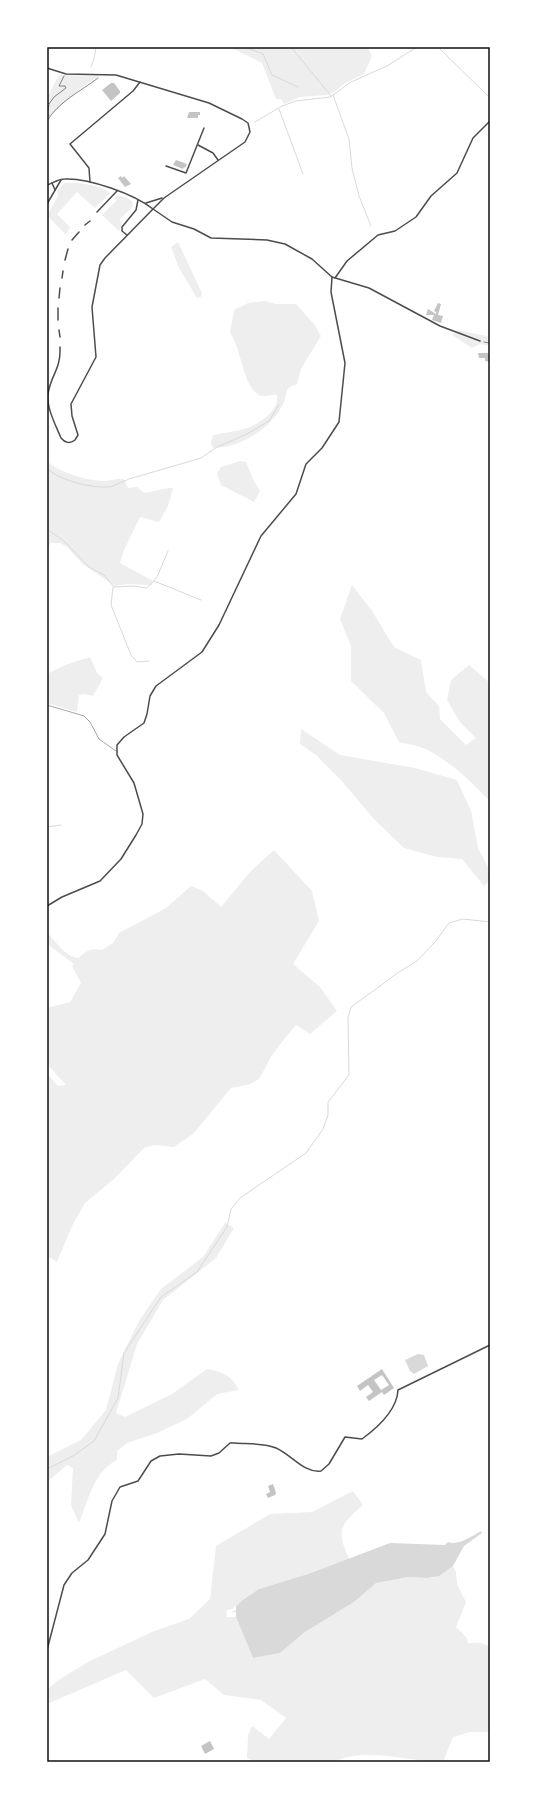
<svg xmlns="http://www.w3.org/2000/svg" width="537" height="1809" viewBox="0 0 537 1809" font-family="'Open Sans',sans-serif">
<rect width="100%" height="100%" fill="#fff"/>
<g fill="#eee">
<path d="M367,47L372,56L364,74L345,83L334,92L326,95L300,97L284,104L281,99H276L262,63L232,48Z"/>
<path d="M59,75L99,76L82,87L47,118V95L49,94Z"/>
<path d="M64,183C74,182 103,185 110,193L95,208L77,192L57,214L70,227L66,235L47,215V211L49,212L58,196L57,191Z"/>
<path d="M116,196C121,195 131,198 133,203L132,207L120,219L122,223L119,231L102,215L117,200L115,198Z"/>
<path d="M178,242L202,293L201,297L197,298L179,268L171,247Z"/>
<path d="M265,301L276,304H296L314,324L321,336L301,369L297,384C284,388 288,391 284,402C273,428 240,448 213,448L211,443L213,435C222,433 232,432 241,430C255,427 280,412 277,395C271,394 265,398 259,395C242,385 242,349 230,333L234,310L248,303Z"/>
<path d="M459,330L490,337V346L480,344L472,348L452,335Z"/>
<path d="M47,461C60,473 87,481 105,481C112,481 117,478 124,479L128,488L137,487L144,493L169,488H173L168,506L159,522L140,517L124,550L120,563L153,581L152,585L128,584L115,586L84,565L67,547L60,543H50L47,552Z"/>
<path d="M240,461L246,462L253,479L260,491L254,502L221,485L217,474L221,467Z"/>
<path d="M352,585L372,611L394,647L421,660L426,692L439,706L440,719L466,745L476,738L460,722L447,700L451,680L469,665L490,683V802C475,784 442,754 420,747C413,744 405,744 399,742L384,713L351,681V646L340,619Z"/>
<path d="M90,657L97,673L103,678L93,696L85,694L79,695L77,712L47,703V667L49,673L65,665Z"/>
<path d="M301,729L340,755L415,768L457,780L471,811L478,848L490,871V880L484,886L462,859L437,857L404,848L374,819L341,780L316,755L300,744Z"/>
<path d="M274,850L312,891L319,921L293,964L320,987L337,1011L310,1034L296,1025C288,1035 278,1046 271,1057C257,1082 262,1083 231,1088L194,1133L174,1147L154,1145L144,1148L114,1179L85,1203L72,1226L57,1262L51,1258L47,1259V1074L58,1086L66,1085L47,1064V1008L70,1002L81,983L72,966L74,964L47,944V933C57,941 64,957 79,958C86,950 92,948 102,950L113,943L119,933L166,908L191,886L203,891L221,907L250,872Z"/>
<path d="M225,1223L234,1228L216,1258L163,1300L137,1344L116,1413L125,1417L172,1394L207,1369C222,1371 232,1376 239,1390L217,1394L187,1419L157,1433L127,1443L117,1451V1460C94,1471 88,1501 79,1523L71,1505L73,1468L67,1465L47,1482V1457L81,1440L106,1410L118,1364L139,1321L161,1289L203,1257Z"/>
<path d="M353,1491L363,1505C340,1525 336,1530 349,1559L311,1573L259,1589L244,1599L232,1609L227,1610L226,1617H236L253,1658L280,1653L305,1632L354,1602L376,1583L409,1577L433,1578L453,1566L456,1572L457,1584L466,1602L456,1627L467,1638L468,1643H480L490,1646V1732H470L453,1737L443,1762C410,1762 364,1746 334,1762H255L247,1758L248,1735L252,1726L269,1739L286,1718L261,1700L224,1695L205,1679L154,1698L126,1670L47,1704V1690L57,1681L88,1662L152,1632L189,1619L210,1599L216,1546L270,1514L312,1512Z"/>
</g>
<g fill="#d9d9d9">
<path d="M418,1354L424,1355L428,1366L414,1374L410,1371L405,1360Z"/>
<path d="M481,1531L482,1533L464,1546L453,1566L439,1576L428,1578L409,1577L376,1583L354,1602L305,1632L280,1653L253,1658L236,1617V1606L244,1599L259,1589L311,1573L390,1543L445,1545L448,1542C458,1546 472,1536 481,1531Z"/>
</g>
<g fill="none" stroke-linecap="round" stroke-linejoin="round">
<g stroke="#d9d9d9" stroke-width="1">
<path d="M244,47L263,54L272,75L298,87"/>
<path d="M291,47L331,96"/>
<path d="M438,47L490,98"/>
<path d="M91,67L94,59L96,47"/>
<path d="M333,95L349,139L352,168L359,196L371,226"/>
<path d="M279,109L303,174"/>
<path d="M255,122L282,106L296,101L330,97L351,82L387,66L417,47"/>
<path d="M47,469C62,481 90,488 109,487C115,486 127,479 135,477"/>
<path d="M136,477L201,458L217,447L247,434L269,421L279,405"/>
<path d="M47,529L65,542L89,567L104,575L114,587L132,586L147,588L157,577L168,551"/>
<path d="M154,581L201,600"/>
<path d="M113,587L111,605L131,655L137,662L149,661"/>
<path d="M47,827L61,825"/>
<path d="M47,1469L73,1456L94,1441L118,1398L124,1353L161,1297L197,1272L227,1227L231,1209L240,1198L306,1153L323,1129L328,1115V1102L349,1075L348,1018L351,1007L399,972L417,961L435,942L449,923L463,919L490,922"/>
<path d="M233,1612L236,1611"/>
</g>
</g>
<g fill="#c4c4c4" fill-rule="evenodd">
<path d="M111,83H114L120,91V93L111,101L102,90Z"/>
<path d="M189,112H200V115H198V118H187Z"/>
<path d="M176,160L187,164L185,168L184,167L183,169L173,165Z"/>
<path d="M121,176L122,178L124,176L131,184L125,187L118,178Z"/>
<path d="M438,303L441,304L438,315L443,316L441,323L432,320L434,315H426L428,309L436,314V312L434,311Z"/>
<path d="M478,353H490V362L485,361V358H479Z"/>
<path d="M382,1369L394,1388L384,1395L382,1392L369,1401L366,1397L373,1392L368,1385L360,1391L357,1386ZM382,1375L389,1385L381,1390L374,1380Z"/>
<path d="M273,1484L276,1493L275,1495L268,1498L266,1494L270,1492L268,1486Z"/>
<path d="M210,1741L214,1749L205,1754L201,1746Z"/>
</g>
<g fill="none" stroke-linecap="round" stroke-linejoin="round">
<g stroke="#111" stroke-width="0.5">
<path d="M47,102L49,104L54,97L66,88L65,86H59L64,76"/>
<path d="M49,105L47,114L49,115"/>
<path d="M47,121C58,102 81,91 98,78"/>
<path d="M484,342L490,343"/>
</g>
<path stroke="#4c4c4c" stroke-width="0.5" d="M47,705L84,716L90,722L99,739L116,751"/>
<g stroke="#4c4c4c" stroke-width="1.5">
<path d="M198,145L213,153L218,160"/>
<path d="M166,166L186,173L204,128"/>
<path d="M90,182L89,168L70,144L133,91L140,82"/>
<path d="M52,183L55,190"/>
<path d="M47,204L61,180"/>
<path d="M97,212L117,191"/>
<path d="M85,225L90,221"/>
<path d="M127,235L122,231V227L136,210L138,200"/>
<path d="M72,240L79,232"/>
<path d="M65,260L68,249"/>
<path d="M62,278L63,271"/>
<path d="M335,278L347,261L378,235L395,231L416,217L431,196L457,173L473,138L490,121"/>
<path d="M59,298L60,288"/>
<path d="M58,320V308"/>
<path d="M59,330L60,337"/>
<path d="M60,347C61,370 51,374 48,394C46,407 56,426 61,438C65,443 70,444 75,440L78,435L72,416L71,404L96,357L92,307L100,265L105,258L153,209L172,222L194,229L211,238L267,240L285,244L312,259L332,277L369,288L440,326L480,341"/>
<path d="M47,906L62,897L100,881L121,859L136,835L142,824L143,814L134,783L117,755V745L124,737L144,723L147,714L150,696L156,686L202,652L219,625L261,536L296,494L306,464L322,448L339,422L345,363L331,292L332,277"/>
<path d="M47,1650L64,1585L72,1573L88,1560L105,1534L112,1501L120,1487L138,1481L151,1461L160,1456L179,1454L211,1456L219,1453L230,1443H235C248,1444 265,1443 276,1448C292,1455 303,1473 321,1471L329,1464L345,1437L362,1439C377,1428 397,1410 398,1390L490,1345"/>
</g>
<g stroke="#4c4c4c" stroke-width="1.5">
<path d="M47,68L66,74L116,75L209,103L242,119L248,123L250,132L245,142L164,198L153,209C134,194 89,178 65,179C58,179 53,183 47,185"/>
<path d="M146,203L162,198"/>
</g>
</g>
<rect width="537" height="1809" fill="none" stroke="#ffffff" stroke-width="96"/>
<rect x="48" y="48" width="441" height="1713" fill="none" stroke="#111" stroke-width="1.5"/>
</svg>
